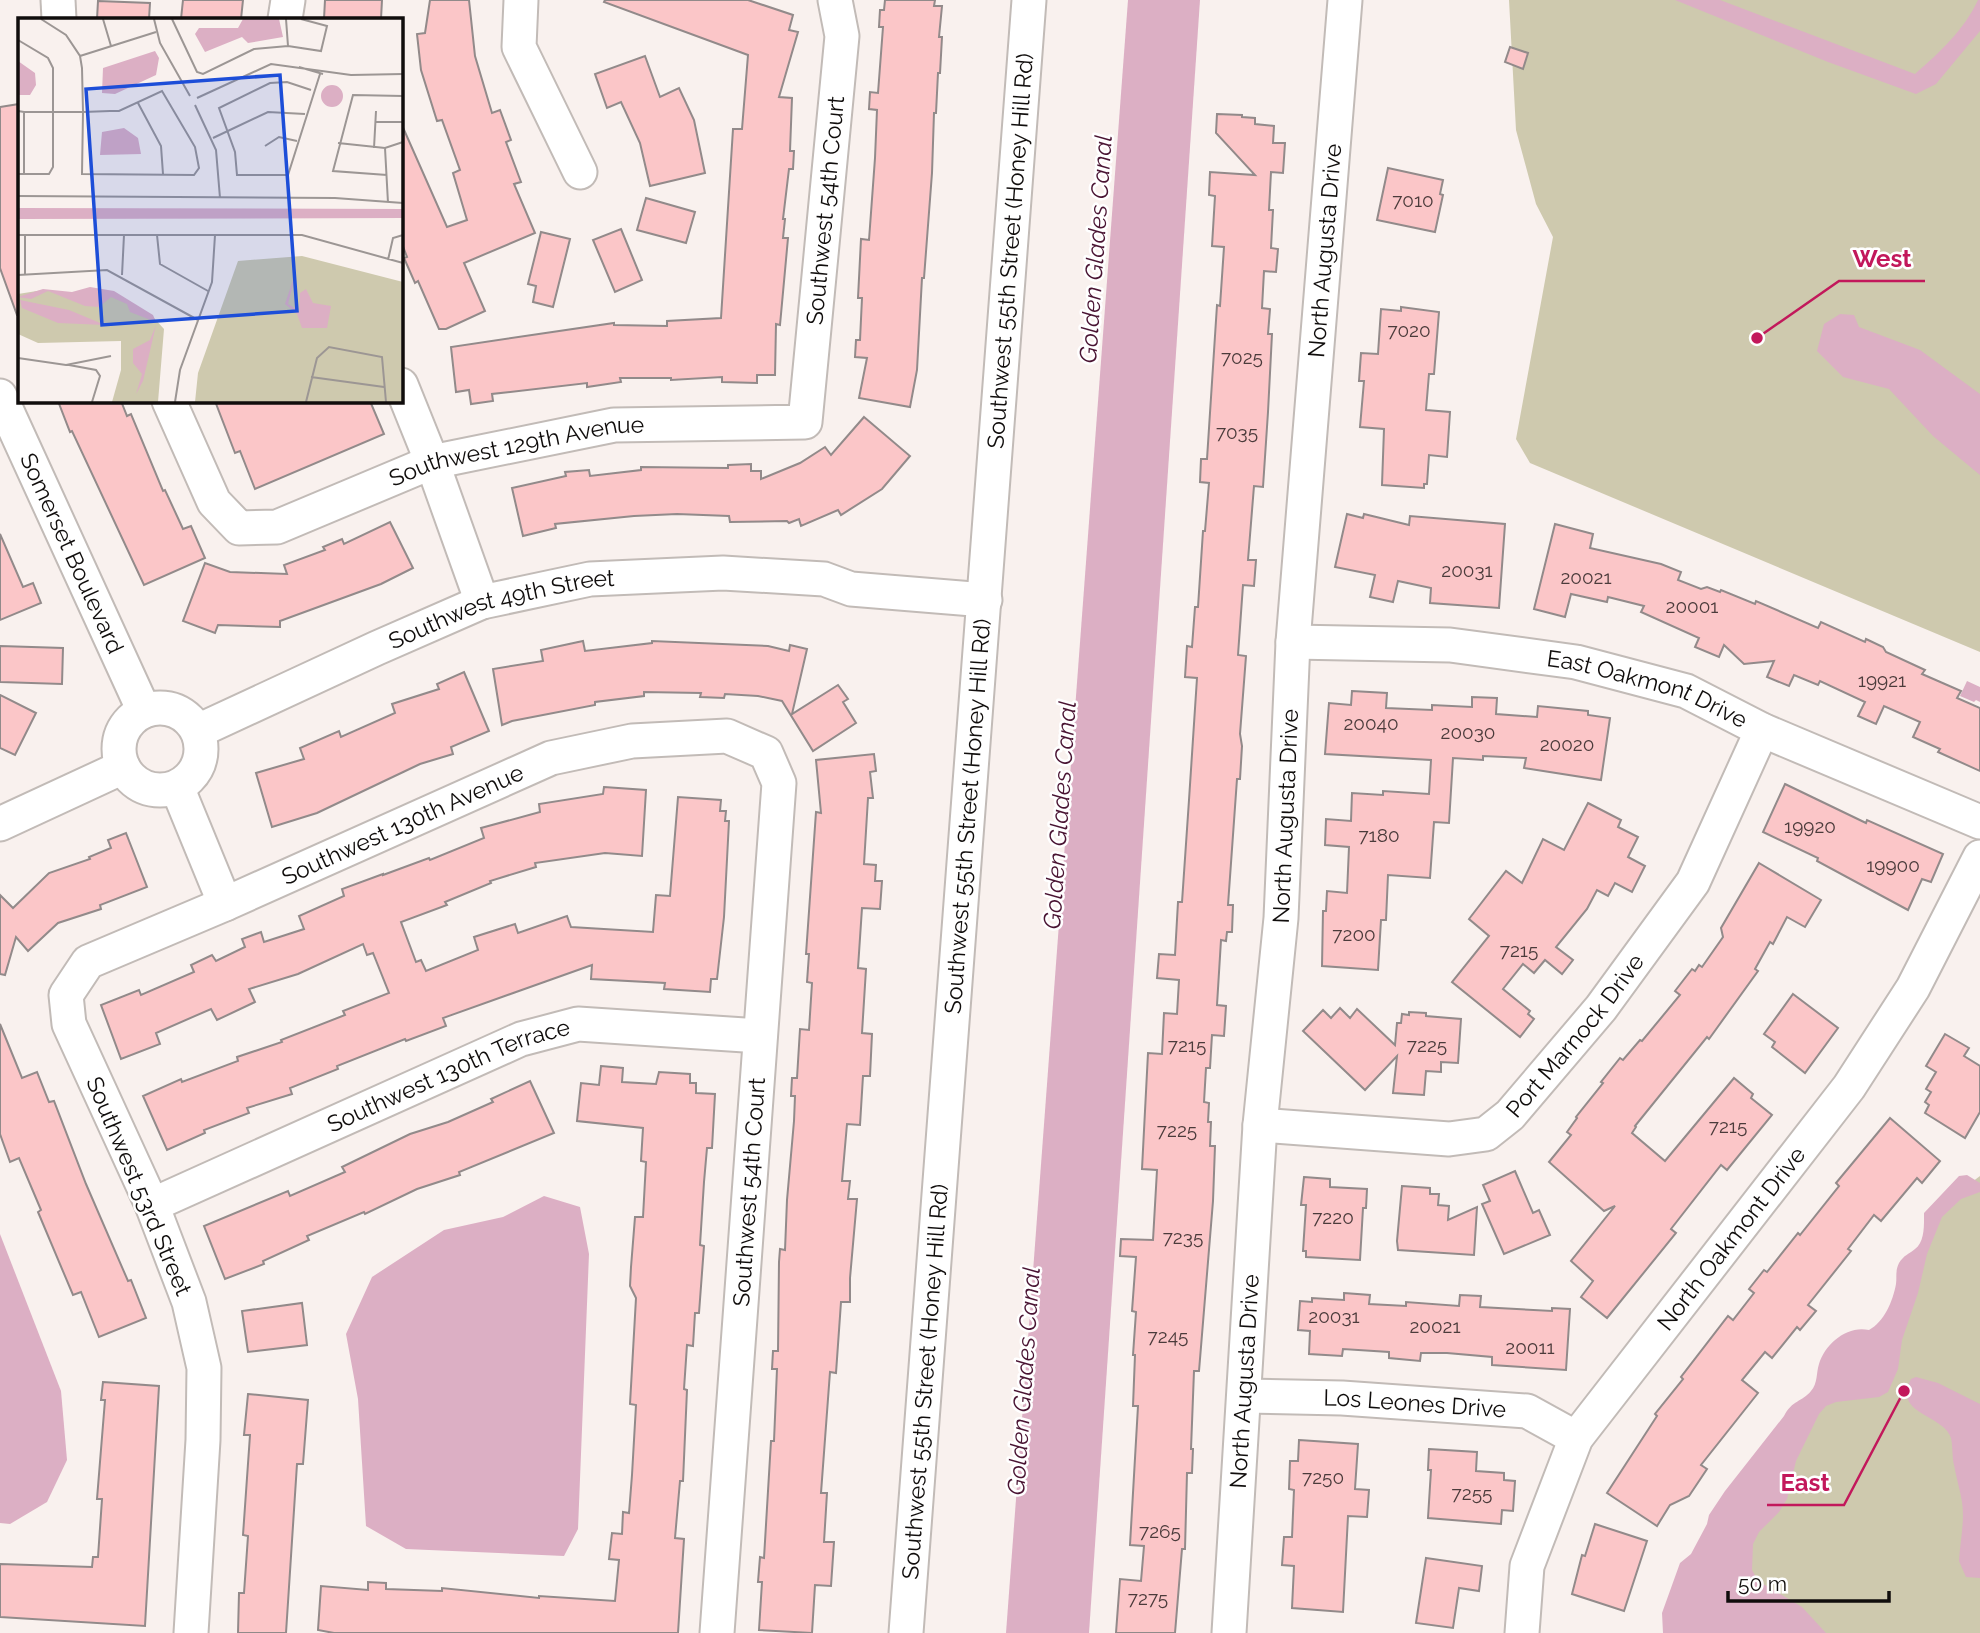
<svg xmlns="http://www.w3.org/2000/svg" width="1980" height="1633" viewBox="0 0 1980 1633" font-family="Raleway,sans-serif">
<rect width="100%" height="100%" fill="#f9f1ee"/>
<g fill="#cec9ae">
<path d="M1509,0H1980V652L1530,463L1516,439L1553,237L1536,204L1516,130Z"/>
<path d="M1980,1176V1633H1685L1779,1441L1876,1341L1944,1203Z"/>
</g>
<g fill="#dcafc4">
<path d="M1128,0H1200L1089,1633H1006Z"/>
<path d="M1675,0H1720L1915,74C1940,52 1964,30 1978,0H1980V31L1936,84L1916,94L1828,62Z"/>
<path d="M1840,314L1854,315L1859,327L1920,350L1980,394V475L1933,436L1889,389L1843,377L1817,351L1824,324Z"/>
<path d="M1967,681L1980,687V702L1976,700L1974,702L1960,696Z"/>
<path d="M1967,1175L1980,1183V1192L1961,1199L1942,1217L1927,1254L1918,1293L1902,1340L1898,1369L1888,1392L1879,1397L1836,1402L1826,1406L1819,1414L1796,1461L1787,1499L1779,1512L1759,1532L1753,1544L1752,1570L1758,1581L1802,1607L1826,1633H1663L1662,1613L1680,1563L1691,1554L1707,1524L1709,1515L1725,1491L1784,1416C1792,1400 1802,1402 1811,1391C1818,1383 1816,1373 1819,1364C1825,1344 1847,1325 1869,1330C1884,1322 1893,1301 1896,1284C1897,1277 1895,1271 1899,1263C1904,1255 1909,1254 1915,1249C1925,1242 1924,1224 1924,1213L1959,1176Z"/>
<path d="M544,1196L580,1207L589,1254L578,1529L564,1556L406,1549L366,1526L358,1399L346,1334L372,1277L444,1230L503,1217Z"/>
<path d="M0,1234L61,1391L67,1460L47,1502L10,1524L0,1523Z"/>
<path d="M1916,1377L1938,1383L1980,1404V1578L1966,1577L1959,1561C1960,1542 1965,1521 1962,1502C1960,1489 1956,1477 1954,1465C1952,1457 1953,1447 1951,1438C1944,1414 1892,1415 1911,1379Z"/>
</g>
<g fill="#fbc6c8" stroke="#928a8a" stroke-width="2">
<path d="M183,0H243L241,19H181Z"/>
<path d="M325,0H382L381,19H324Z"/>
<path d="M430,0H469L475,56L492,113L500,110L511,140L506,142L521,182L514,184L535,233L464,263L485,311L446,329H439L418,281L415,283L404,258L407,257L401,241V123L447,227L467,220L453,173L460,170L442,120L437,121L421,70L417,34L425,33Z"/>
<path d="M605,0H748L793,15L789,30L798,32L779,97L792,98L790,151H794L793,169H789L783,219H785L783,238H788L780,325L776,324L775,375H757V383L722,382V377L671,380V378H620L621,382L587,387V383L492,394L493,401L471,404L469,390L456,392L451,347L614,323V325L667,326V321L721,318L733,129H742L748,55L604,2Z"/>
<path d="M885,0H935L934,6H942L939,37H942L940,73H938L936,113H934L932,173L924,278H922L917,370L910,407L859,398L867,358L855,357L856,340H860L862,298H858L861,239L869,240L875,158L877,110L869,109L870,92L878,93L883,27H879L880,10H884Z"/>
<path d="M98,1L150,3L149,19H97Z"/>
<path d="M1510,47L1528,53L1523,69L1505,62Z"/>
<path d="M645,56L660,97L679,88L694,120L705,173L650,186L640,143L621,102L607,108L595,74Z"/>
<path d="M19,104V315H17L0,268V107Z"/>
<path d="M1217,114L1242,115V117L1255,118V124L1274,126L1273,143H1285L1283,173L1271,172L1269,210H1273L1271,248L1278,249L1276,272L1264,271L1262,308L1270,309L1268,334H1272L1268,412L1263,487L1254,486L1248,560H1256L1254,586L1243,585L1238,655L1246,656L1240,734L1242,746L1240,779H1237L1228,905H1233L1232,932H1227L1226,941L1221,940L1217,1005L1226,1006L1224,1036L1212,1035L1210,1068H1206L1204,1102L1209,1103L1208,1122H1211L1210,1146H1215L1213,1201L1199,1371H1194L1191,1449H1193L1192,1473H1187L1185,1549H1182L1175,1633H1116L1120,1579L1141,1581L1144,1546L1130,1545L1138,1406H1133L1135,1355H1133L1136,1312L1132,1311L1136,1257L1120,1256L1121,1239L1153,1240L1157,1170L1142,1169L1148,1053L1162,1054L1164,1013L1177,1014L1179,980L1157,978L1159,954L1175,955L1178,902H1182L1189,800L1197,678L1185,677L1187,646L1192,647L1195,607H1198L1203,531H1205L1209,483L1200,482L1201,459H1207L1217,305L1220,306L1224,247L1212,246L1215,196L1209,195L1210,172L1255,175L1216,133Z"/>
<path d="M1388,168L1443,180L1440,194L1443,195L1435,232L1377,220Z"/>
<path d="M646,198L695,212L686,243L637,230Z"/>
<path d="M621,229L642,280L615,292L593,240Z"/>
<path d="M541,232L570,239L553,307L533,302L536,286L528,284Z"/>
<path d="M1401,307L1439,312L1434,374H1429L1426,410L1450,412L1447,457L1429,455L1427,484H1424V488L1382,485L1384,429L1360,427L1364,381H1359L1361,353L1378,354L1381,309L1401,311Z"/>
<path d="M58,401H121L127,416L131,414L163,491L165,490L183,529L191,526L205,558L144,585L72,431L70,432Z"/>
<path d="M215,401H370L384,434L255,489L240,451L235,453Z"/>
<path d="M864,417L910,456L882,489L841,515L838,510L801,526L799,519L789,523L787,521L730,522L729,516L677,514L634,516L555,524L556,528L523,536L512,488L566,476L565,472L589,470L590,476L641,470V467L728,468V465L751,464V471H761V479L800,463L825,447L831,455Z"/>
<path d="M1347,514L1363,518L1364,514L1409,525L1410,516L1505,524L1499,608L1430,603L1431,588L1398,581L1393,602L1370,597L1375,575L1335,567Z"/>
<path d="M390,522L413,568L381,584L280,621V627L218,625L215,633L183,621L205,563L230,572L287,574L284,565L325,550L323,547L342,539L344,544Z"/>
<path d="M1555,524L1593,534L1590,548L1661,564L1681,572L1678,580L1701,589L1707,587L1720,592L1721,590L1755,604L1756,601L1818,628L1821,622L1865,642L1866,639L1883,647L1886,652L1925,670L1922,674L1961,691L1957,698L1980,708V771L1938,752L1940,749L1913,737L1920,722L1884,706L1876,724L1858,716L1865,702L1820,681L1818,685L1794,675L1789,686L1767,677L1774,661L1744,664L1724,645L1719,657L1695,647L1699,638L1641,612L1644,606L1608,597L1607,602L1571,594L1565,617L1534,609Z"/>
<path d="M0,534L23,587L33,583L41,603L0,620Z"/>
<path d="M583,641L585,651L652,643V641L768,646L789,651L790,645L807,649L792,714L838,685L848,699L843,702L856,723L813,751L782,701L758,696L725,694L724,698L700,697L701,693L644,692V696L595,702V705L512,721L502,725L493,669L543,661L541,650Z"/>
<path d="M0,646L63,648L62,684L0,682Z"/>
<path d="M464,672L489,731L451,747L453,754L420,764L317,813L272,827L256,773L304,759L300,748L339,731L341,737L395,713L392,704L439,689L437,684Z"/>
<path d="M1352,691L1387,693L1386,708L1432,710V705L1472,707V697L1497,698L1496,714L1537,717L1538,706L1588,711V715L1610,718L1601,780L1524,768L1526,758L1483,756V760L1453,758L1449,823L1434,822L1430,878L1388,875L1386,920H1381L1378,970L1322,966L1323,911H1326L1327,891L1347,893L1349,847L1325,845L1326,819L1351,821L1352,793L1383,795V791L1429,794L1431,760L1325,754L1329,703L1351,705Z"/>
<path d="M0,695L36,713L15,755L0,748Z"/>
<path d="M874,754L876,771L870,772L873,798H868L864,864L876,865L875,881H882L880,909L862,908L858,968L866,969L862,1033L872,1034L870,1076H863L860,1125L847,1124L842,1181H850L848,1199H857L850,1278V1302H841L836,1373L830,1372L821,1493H827L824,1542H834L831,1586L815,1585L812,1633L759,1630L762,1582H758L760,1557L764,1558L771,1441H774L777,1369H772L773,1351H778L779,1262L780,1249L785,1250L787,1200L794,1121L795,1096H791L792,1078H797L800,1029L809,1030L812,983L807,982L809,954H806L816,812L821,813L816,760Z"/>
<path d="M1785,784L1866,823L1867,820L1943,854L1931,882L1922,879L1908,910L1817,861L1818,858L1763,832Z"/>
<path d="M604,787L646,790L642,856L605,853L535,863L536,867L490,881L491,883L445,902L447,905L401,922L416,962L421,960L426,971L478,950L474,937L515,924L518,933L567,916L571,927L653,932L656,895L670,896L678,797L721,800L720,811H726L725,821H729L724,917L717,979H711L710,992L664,989L665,983L591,979L592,965L443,1018L446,1026L406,1041L405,1039L337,1066L338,1069L290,1088L292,1094L247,1108L249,1113L204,1130L205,1133L167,1150L143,1096L181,1079L182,1082L238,1061L237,1057L282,1042L281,1040L345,1015L343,1011L389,993L373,953L367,955L363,944L298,974L249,989L255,1002L217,1020L211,1009L156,1033L160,1044L121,1059L101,1005L139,990L141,995L194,972L191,965L212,955L216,961L245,947L242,939L261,932L264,942L304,929L299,916L344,896L342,889L383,874V875L429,858L430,860L484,838L481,828L540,812L539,804L603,794Z"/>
<path d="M1588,803L1621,820L1618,827L1638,837L1628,857L1645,866L1632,892L1615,883L1608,896L1597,890L1587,909L1556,947L1573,960L1562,974L1545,960L1534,973L1523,964L1503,989L1530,1011L1528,1014L1534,1019L1520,1037L1452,982L1489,936L1469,919L1506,871L1522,883L1543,839L1564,850Z"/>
<path d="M126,833L147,887L100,905L101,909L58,923L28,951L16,937L5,975L0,974V895L13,908L49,873L90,859L89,857L111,848L108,840Z"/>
<path d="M1759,863L1821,900L1805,927L1787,917L1773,944L1770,942L1755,969L1758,971L1709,1039L1707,1037L1635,1126L1636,1127L1632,1133L1665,1161L1734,1078L1753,1094L1751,1098L1772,1115L1727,1170L1721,1165L1671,1229L1676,1233L1607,1318L1581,1297L1593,1281L1571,1261L1615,1206L1604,1211L1549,1162L1571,1135L1567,1132L1577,1118L1576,1117L1603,1083L1601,1082L1620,1058L1623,1060L1640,1040L1642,1041L1680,995L1675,991L1692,969L1695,971L1699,965L1702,967L1723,937L1721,928Z"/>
<path d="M1793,994L1838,1028L1805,1073L1772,1047L1775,1042L1764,1034Z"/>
<path d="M1340,1008L1350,1018L1357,1009L1395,1045L1397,1023H1401L1402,1014L1409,1015V1012L1426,1013V1016L1461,1019L1458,1063L1441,1062V1072L1426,1071L1424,1095L1393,1093L1397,1056L1365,1090L1303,1031L1323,1010L1331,1018Z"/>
<path d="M0,1024L22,1078L37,1072L49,1102L54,1101L86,1184L128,1281L131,1280L146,1318L99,1337L81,1292L73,1295L38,1212L41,1210L19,1158L10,1162L0,1134Z"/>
<path d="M1945,1034L1969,1048L1964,1056L1980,1066V1112L1965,1138L1925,1113L1929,1105L1925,1102L1931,1092L1926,1089L1936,1072L1926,1066Z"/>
<path d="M601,1066L623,1068L622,1082L656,1084L659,1072L690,1074V1083H696V1093L715,1094L712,1148H707L704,1182L700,1245L704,1246L699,1313H695L693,1346L687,1345L684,1389L687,1390L683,1481H680L675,1538L684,1539L678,1633H334L318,1630L321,1586L368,1590V1582L386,1583V1589L442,1591V1588L539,1598V1596L615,1601L619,1560L609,1559L612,1533L622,1534L623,1512L629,1513L632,1475L636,1405L630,1404L636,1298L630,1286L631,1267L635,1217H643L646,1162L641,1161L643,1128L577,1121L581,1083L599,1085Z"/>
<path d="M530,1081L554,1133L459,1172L460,1175L417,1189L365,1214L364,1212L307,1236L309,1240L263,1261L264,1264L225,1279L204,1226L288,1191L290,1196L345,1172L342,1167L410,1134L448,1122L493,1102L491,1099Z"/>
<path d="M1890,1118L1940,1161L1922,1183L1917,1178L1881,1221L1874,1215L1848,1249L1851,1251L1808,1305L1816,1311L1800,1330L1797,1327L1772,1358L1765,1352L1742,1380L1758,1393L1701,1465L1707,1469L1689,1496L1670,1505L1657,1526L1607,1493L1657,1416L1655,1414L1683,1379L1681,1377L1728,1316L1733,1320L1754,1293L1749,1289L1764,1270L1767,1272L1798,1233L1800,1235L1839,1186L1836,1183Z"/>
<path d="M1515,1171L1533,1213L1539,1210L1550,1235L1504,1254L1482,1204L1490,1201L1483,1185Z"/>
<path d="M1304,1177L1330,1179V1187L1367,1189L1366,1208H1363L1360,1260L1306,1257V1251H1303L1306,1205H1301Z"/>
<path d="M1402,1186L1430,1188V1194H1439L1438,1205L1449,1206L1448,1220L1477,1207L1474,1255L1398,1250L1397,1241Z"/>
<path d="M1344,1293L1370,1295L1369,1304L1406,1306V1302L1459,1306L1460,1295L1481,1296L1480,1307L1552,1311V1308L1570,1309L1566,1370L1492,1365V1357L1447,1353H1421L1420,1361L1389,1358V1352L1343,1349L1342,1356L1309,1354L1310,1331L1298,1330L1300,1301L1312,1302V1298L1344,1300Z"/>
<path d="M302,1303L307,1345L248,1352L242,1311Z"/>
<path d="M103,1382L159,1386L145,1626L0,1617V1564L92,1567L93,1557H98L102,1499H97L105,1400H101Z"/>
<path d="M248,1394L308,1400L303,1464H297L286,1633H238L239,1593H244L248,1536L243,1535L250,1435H244Z"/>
<path d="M1299,1440L1358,1444L1355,1489L1369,1490L1367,1517L1348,1516L1343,1612L1292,1608L1294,1566L1282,1565L1284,1537H1292L1294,1490L1289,1489L1290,1461H1298Z"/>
<path d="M1429,1449L1477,1452L1476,1471L1504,1473V1480L1515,1481L1513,1511L1502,1510L1501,1524L1428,1518L1431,1470H1428Z"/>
<path d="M1595,1524L1647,1541L1624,1611L1572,1594L1582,1555L1585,1556Z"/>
<path d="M1426,1558L1482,1566L1479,1591L1459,1588L1453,1628L1416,1623Z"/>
</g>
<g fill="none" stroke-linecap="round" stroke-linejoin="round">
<g stroke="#c2bbb7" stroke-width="37">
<g id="minor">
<path d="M58,0L59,19"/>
<path d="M521,0L519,47L580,172"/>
<path d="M285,19L288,0"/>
<path d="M401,385L432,462L482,602"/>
<path id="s1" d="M0,396L144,711"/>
<path id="s2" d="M169,401L214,502L239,528L277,527L432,462L614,425L805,422L842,36L835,0"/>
<path id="s3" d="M1293,642L1450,645L1576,662L1686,691L1762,730L1980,822"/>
<circle cx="160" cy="749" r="41"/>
<path id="s4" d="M198,731L377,648L482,602L590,579L723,573L824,579L851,589L985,600"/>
<path d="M177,787L225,904"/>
<path d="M0,824L123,767"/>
<path id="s5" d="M1260,1125L1449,1139L1486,1134L1510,1115L1601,1008L1693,882L1762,730"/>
<path id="s6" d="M152,1205L521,1039L578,1024L760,1036"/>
<path id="s7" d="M1245,1396L1342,1398L1527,1411L1576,1438"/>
<path id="s8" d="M191,1633L203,1440L204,1368L189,1302L152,1205L69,1024L66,995L88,962L225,904L551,758L632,741L727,736L766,753L779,783L717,1633"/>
<path id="s9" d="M906,1633L1029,0"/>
<path id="s10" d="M1229,1633L1260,1125L1281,918L1293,642L1345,0"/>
<path id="s11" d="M1522,1633L1527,1566L1576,1438L1849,1087L1913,988L1980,857"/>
</g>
</g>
<use href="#minor" stroke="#fff" stroke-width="33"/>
</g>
<g text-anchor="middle" stroke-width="5" stroke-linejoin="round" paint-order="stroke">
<g font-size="19" fill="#4b3b3b">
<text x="1413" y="207">7010</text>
<text x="1409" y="337">7020</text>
<text x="1242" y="364">7025</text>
<text x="1237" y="439">7035</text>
<text x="1467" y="577">20031</text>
<text x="1586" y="584">20021</text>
<text x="1692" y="613">20001</text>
<text x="1882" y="687">19921</text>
<text x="1371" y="730">20040</text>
<text x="1468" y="739">20030</text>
<text x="1567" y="751">20020</text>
<text x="1810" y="833">19920</text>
<text x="1379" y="842">7180</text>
<text x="1893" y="872">19900</text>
<text x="1354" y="941">7200</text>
<text x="1519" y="957">7215</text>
<text x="1187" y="1052">7215</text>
<text x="1427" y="1052">7225</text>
<text x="1728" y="1133">7215</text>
<text x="1177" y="1137">7225</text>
<text x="1333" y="1224">7220</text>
<text x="1183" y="1244">7235</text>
<text x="1334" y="1323">20031</text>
<text x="1435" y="1333">20021</text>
<text x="1168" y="1343">7245</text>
<text x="1530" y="1354">20011</text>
<text x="1323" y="1484">7250</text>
<text x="1472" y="1500">7255</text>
<text x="1160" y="1538">7265</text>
<text x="1148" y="1605">7275</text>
</g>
<g font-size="23" fill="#100d0c" stroke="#fff">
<text dy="8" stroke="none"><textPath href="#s2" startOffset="942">Southwest 54th Court</textPath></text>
<text dy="8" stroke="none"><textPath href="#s9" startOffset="1386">Southwest 55th Street (Honey Hill Rd)</textPath></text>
<text dy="8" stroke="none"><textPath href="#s10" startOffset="1386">North Augusta Drive</textPath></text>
<text dy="8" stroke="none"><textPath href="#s2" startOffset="438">Southwest 129th Avenue</textPath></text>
<text dy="8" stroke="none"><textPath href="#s1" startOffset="173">Somerset Boulevard</textPath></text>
<text dy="8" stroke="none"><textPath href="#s4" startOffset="329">Southwest 49th Street</textPath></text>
<text dy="8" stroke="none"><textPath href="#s3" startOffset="360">East Oakmont Drive</textPath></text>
<text dy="8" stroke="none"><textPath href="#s10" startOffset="819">North Augusta Drive</textPath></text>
<text dy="8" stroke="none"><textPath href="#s9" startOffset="819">Southwest 55th Street (Honey Hill Rd)</textPath></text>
<text dy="8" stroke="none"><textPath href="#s8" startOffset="1048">Southwest 130th Avenue</textPath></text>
<text dy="8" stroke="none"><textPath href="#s5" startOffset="360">Port Marnock Drive</textPath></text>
<text dy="8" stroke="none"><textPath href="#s6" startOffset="324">Southwest 130th Terrace</textPath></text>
<text transform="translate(139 1186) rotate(67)" y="8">Southwest 53rd Street</text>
<text transform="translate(749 1192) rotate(-86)" y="8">Southwest 54th Court</text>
<text dy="8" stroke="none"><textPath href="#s11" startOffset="457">North Oakmont Drive</textPath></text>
<text dy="8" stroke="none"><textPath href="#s9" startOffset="252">Southwest 55th Street (Honey Hill Rd)</textPath></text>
<text dy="8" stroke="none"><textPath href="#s10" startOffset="252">North Augusta Drive</textPath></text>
<text dy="8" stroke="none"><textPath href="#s7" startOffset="170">Los Leones Drive</textPath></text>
</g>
<g font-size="24" font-style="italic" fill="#491332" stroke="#fff">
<text transform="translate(1096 249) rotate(-86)" y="8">Golden Glades Canal</text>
<text transform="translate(1060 815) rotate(-86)" y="8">Golden Glades Canal</text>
<text transform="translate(1024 1381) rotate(-86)" y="8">Golden Glades Canal</text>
</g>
</g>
<g transform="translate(18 18)">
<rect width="385" height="385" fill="#f9f1ee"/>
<path d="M284,238L385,264V384H177L180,355L220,243ZM75,271L105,281L135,299L146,311L140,384H94L103,352V323L20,325L0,316V276L25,272L51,276Z" fill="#cec9ae"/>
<path d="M225,1H261L265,19L230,25L224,19L187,34L177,16L181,10H220ZM137,33L141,40L138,57L97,76L84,75L85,50ZM0,43L17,55L18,67L12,77H0ZM303 78a11 11 0 1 1 22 0a11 11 0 1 1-22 0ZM106,110L120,120L123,136L82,137L84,114ZM0,190L385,191V200L0,201ZM279,250L270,286L281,293L282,275L288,271L295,285L313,288L309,310H284L279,296L267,286ZM72,269L96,273L135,297L138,304L112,294L109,286L93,279L81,289L67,288L30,273L13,281L0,279L25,271L54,274ZM2,282L51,292L87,307L40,305L4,290ZM138,307L125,363L118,376L124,356L115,345V331L132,322Z" fill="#dcafc4"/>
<path fill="none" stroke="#9c9694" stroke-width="2" d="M85,1L93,28M136,1L142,25L172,78M154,1L179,54L185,56L236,31L270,28L303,33L309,8L283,1M268,1L270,28M0,22L30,40L35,50V149L31,156H0M62,38L138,14M281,49L305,56M293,72L269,64L252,65L201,90L217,134L219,157H270L302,56M179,80L253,46L333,57L385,56M120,85L143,128L145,156M177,87L198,132L202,180M0,93L6,94H65L92,93H101L144,73L177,129L181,150L176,157L64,156L65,94L64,50L62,38L48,17L23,1M357,104H385M195,120L250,94L287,96M320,125L367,130L385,124M247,128L261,119L279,123M356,130L358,93M367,130L370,185M6,156V94M369,157L315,153L335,77L385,78M0,178L317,180L385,185M0,217H284L385,245M7,217V258M139,217L142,246L190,273M370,242L375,220L385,217M0,257L89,252L180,302M104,257L106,217M0,340L48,347L93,338M51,347L78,352L82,358L74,384M293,359L366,369M157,384L162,352L194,264L197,217M288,384L299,340L311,329L364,339L368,384"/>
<path fill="#1d4ed8" fill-opacity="0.15" stroke="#1d4ed8" stroke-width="3.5" d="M262,57L279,293L84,307L68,71Z"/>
<rect width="385" height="385" fill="none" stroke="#100d0c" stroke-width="3.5"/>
</g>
<path fill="none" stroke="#c2185b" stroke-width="2.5" d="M1757 338L1839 281H1925M1904 1391L1844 1505H1767"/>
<g fill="#c2185b" stroke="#fff" stroke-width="2.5">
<circle cx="1757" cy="338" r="7"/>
<circle cx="1904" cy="1391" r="7"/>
</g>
<g font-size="24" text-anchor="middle" font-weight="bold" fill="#c2185b" stroke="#fff" stroke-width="5" stroke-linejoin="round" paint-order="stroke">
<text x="1882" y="267">West</text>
<text x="1805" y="1491">East</text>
</g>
<path d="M1728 1591v10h161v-10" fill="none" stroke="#100d0c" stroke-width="3.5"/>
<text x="1738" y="1591" font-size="21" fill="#100d0c" stroke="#ffffff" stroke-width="5" paint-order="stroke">50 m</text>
</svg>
